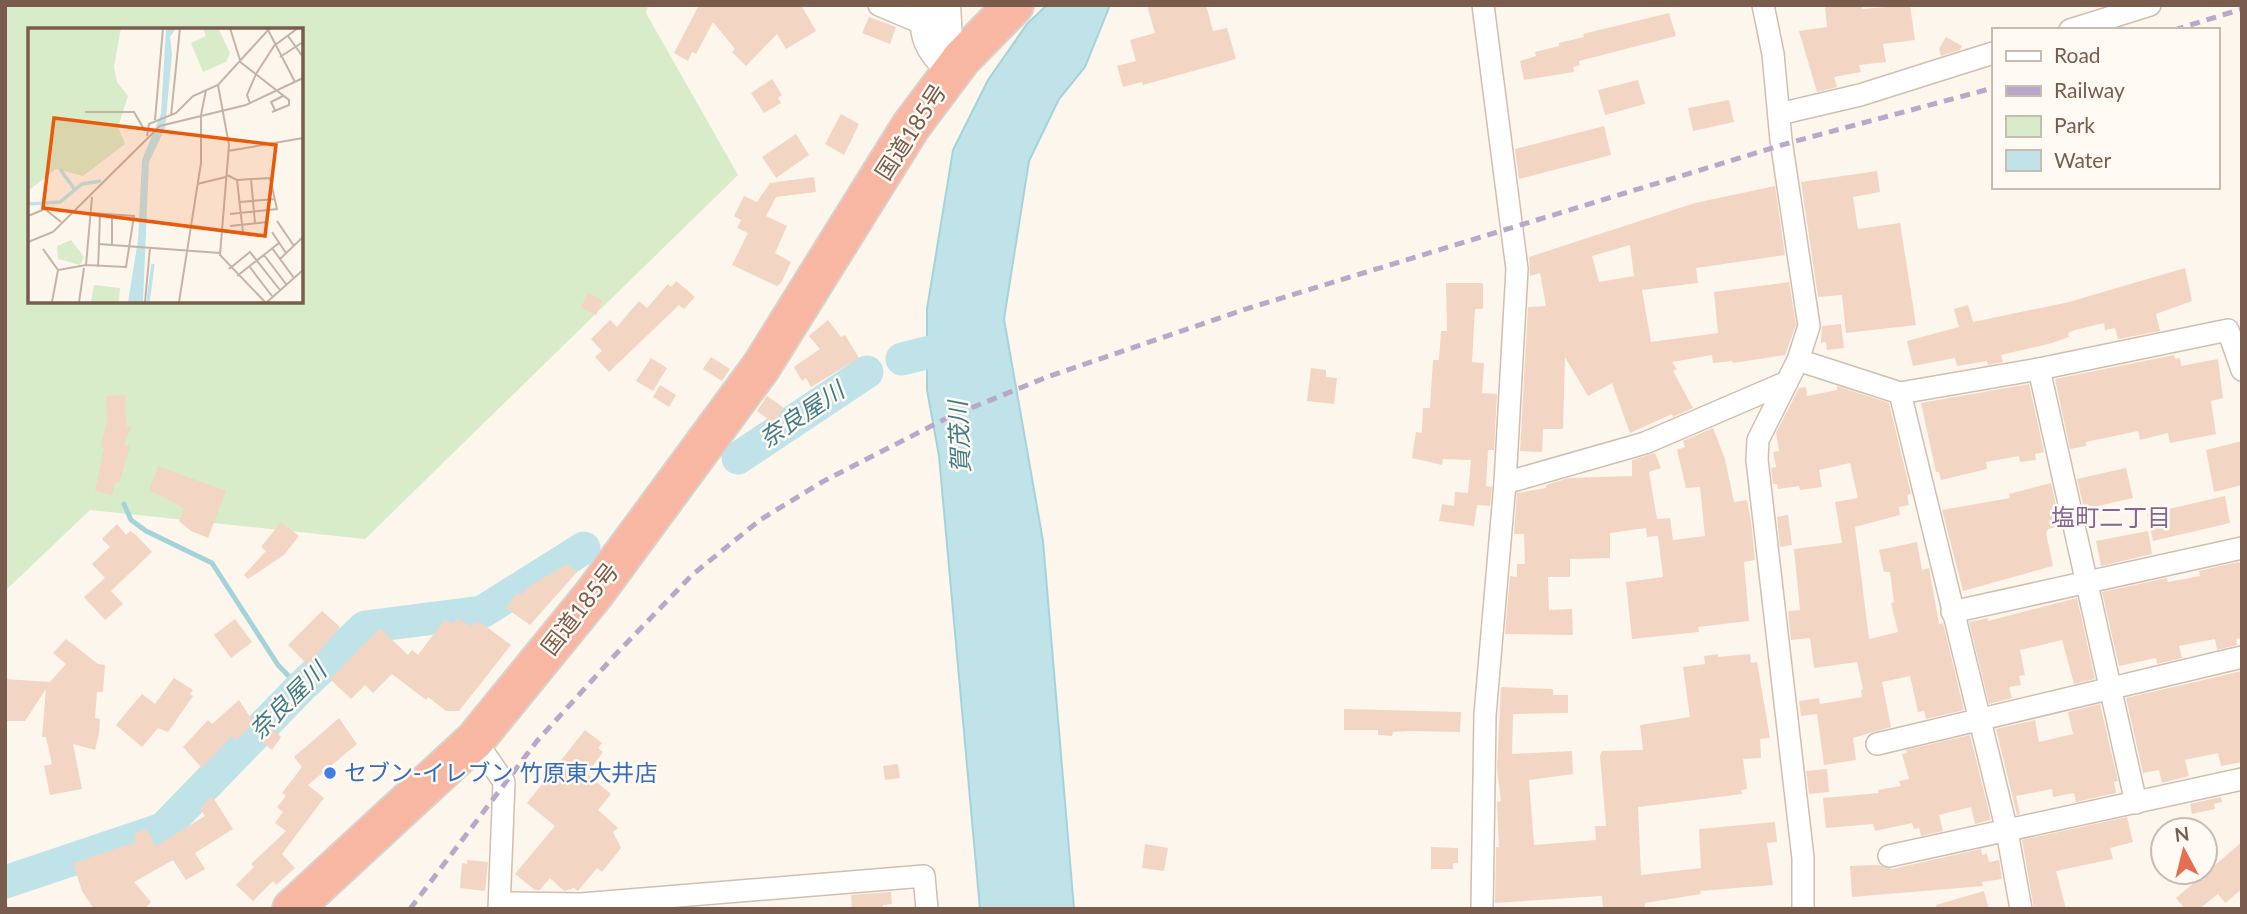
<svg xmlns="http://www.w3.org/2000/svg" width="2247" height="914" viewBox="0 0 2247 914" font-family="Lato,'Noto Sans JP',sans-serif">
<rect width="100%" height="100%" fill="#fdf6ec"/>
<path fill="#d8ecc9" fill-rule="evenodd" d="M5,5H648L646,13L738,175L365,539L90,510L5,591ZM30,30H301V301H30Z"/>
<path fill="#bfe3e8" stroke="#a5d3da" stroke-width="2" d="M1047,5H1110L1085,67L1059,99L1029,161L1004,319L1043,541L1074,909H980L939,456L927,390V309L953,150L988,80L1027,24Z"/>
<g fill="none" stroke-linecap="round" stroke-linejoin="round">
<path stroke="#a5d3da" stroke-width="5" d="M124,504L131,520L146,531L212,563L278,665L300,688"/>
<g stroke="#bfe3e8" stroke-width="33">
<path d="M902,359L954,346"/>
<path d="M738,458L867,372"/>
<path d="M5,882L163,829L300,688L365,627L482,612L584,548"/>
</g>
</g>
<g fill="#f3d5c3" fill-rule="evenodd">
<path d="M699,5H801L816,31L786,49L777,34L746,66L732,52L735,49L713,22L696,54L692,52L688,61L674,53Z"/>
<path d="M1147,5H1206L1213,31L1227,28L1236,59L1143,85L1142,82L1123,87L1117,66L1136,61L1130,40L1155,33Z"/>
<path d="M1825,5H1862V9L1910,5L1915,40L1883,44L1886,62L1859,65L1861,72L1834,77L1837,87L1817,92L1799,31L1827,27Z"/>
<path d="M1669,13L1676,36L1579,61L1580,65L1573,67L1574,72L1524,80L1520,61L1536,56L1535,52L1559,46V43L1584,37L1583,34Z"/>
<path d="M869,17L896,27L890,44L862,33Z"/>
<path d="M1946,37L1962,46L1960,50L1941,56L1939,49Z"/>
<path d="M772,79L782,95L778,98L781,103L764,113L751,93Z"/>
<path d="M1638,80L1645,104L1605,115L1598,90Z"/>
<path d="M1729,100L1734,122L1693,131L1688,108Z"/>
<path d="M841,114L859,124L844,155L825,144Z"/>
<path d="M1604,126L1611,155L1519,179L1515,149Z"/>
<path d="M796,134L809,155L776,178L762,157Z"/>
<path d="M1877,171L1880,192L1853,197L1858,229L1900,223L1916,325L1846,333L1842,295L1818,297L1801,182Z"/>
<path d="M814,177L816,192L776,197L766,216L787,226L775,253L791,262L781,283L777,286L732,265L748,233L737,228L741,220L734,216L744,196L757,202L770,183Z"/>
<path d="M1775,186L1785,255L1696,268L1698,283L1642,290L1651,342L1718,333L1714,292L1789,282L1796,325L1785,355L1733,363L1732,361L1713,363L1712,355L1672,362L1677,369L1673,371L1693,408L1673,417L1672,414L1630,433L1612,383L1588,396L1565,357L1563,429H1543L1542,452L1520,451L1528,307L1546,306L1540,273L1530,276L1529,257L1695,203ZM1630,245L1634,276L1599,282L1592,256Z"/>
<path d="M2185,268L2192,301L2156,314L2160,331L2118,339L2115,328L2105,330L2104,323L2075,330L2068,333L2069,337L2052,343L2001,355L2003,362L1988,365L1987,361L1957,366L1955,358L1913,366L1907,341L1959,327L1954,309L1968,305L1973,322L2069,302Z"/>
<path d="M676,281L695,297L684,309L679,305L609,372L595,357L602,351L591,339L610,320L617,327L639,301L647,308L668,284L671,287Z"/>
<path d="M1446,283H1483V309H1475L1472,362L1484,363L1482,393L1497,394L1494,450H1488L1486,486L1492,487L1490,506L1477,505L1474,526L1439,521L1442,504L1454,506L1455,492L1468,493L1471,460L1443,459L1442,465L1412,458L1416,432L1422,433L1423,408H1430L1433,360H1439L1441,331H1447Z"/>
<path d="M588,293L603,301L596,315L581,307Z"/>
<path d="M828,320L841,337L845,335L859,358L811,387L806,378L802,381L794,367L820,349L809,336Z"/>
<path d="M1841,324L1844,348L1827,350L1826,342L1821,343L1822,326Z"/>
<path d="M2174,355L2175,359L2180,358L2181,366L2218,359L2223,398L2211,401L2216,434L2170,443L2168,433L2140,440L2138,431L2086,442V446L2070,449L2055,379Z"/>
<path d="M711,357L730,369L722,381L703,369Z"/>
<path d="M651,358L667,368L653,391L636,381Z"/>
<path d="M1311,368L1326,370V377L1337,378L1334,404L1307,401Z"/>
<path d="M2029,384L2044,452L2035,454L2036,460L2020,462L2019,456L1986,462L1987,469L1941,480L1939,472H1936L1921,403Z"/>
<path d="M660,385L676,395L669,407L653,397Z"/>
<path d="M1837,386L1889,403L1911,494L1907,495L1909,505L1899,507L1900,515L1855,527L1869,639L1898,632L1891,603L1894,602L1890,572H1884L1879,550L1917,542L1922,570L1929,568L1939,624L1943,623L1964,710L1926,719L1924,711L1918,712L1910,676L1882,682L1891,727L1853,738L1856,760L1824,765L1817,714L1801,716L1799,701L1819,698L1820,704L1862,697L1861,690L1863,689L1857,662L1814,668L1810,638L1791,640L1788,611L1800,610L1794,549L1842,543L1835,502L1858,498L1850,463L1819,470L1822,487L1800,490L1799,486L1778,489L1777,484H1773L1771,468L1776,467L1773,452L1779,451L1776,433L1799,388L1806,387L1807,396L1837,390Z"/>
<path d="M125,395L126,425L131,427L124,445L130,446L119,483L115,482L112,495L95,491L104,448L101,447L107,421L106,396Z"/>
<path d="M767,396L784,408L773,423L757,411Z"/>
<path d="M1713,428L1725,459L1734,502L1747,500L1751,521L1755,560L1744,562L1749,621L1698,627L1699,632L1632,639L1626,582L1663,577L1658,536L1647,537L1646,528L1610,533V558L1570,559V577H1548L1549,610L1572,609L1573,635L1505,634L1510,576L1517,577V564H1525L1524,534H1514L1517,493L1546,488V485L1569,478L1632,476V460L1655,453L1661,468L1649,472L1657,519L1670,518L1673,540L1705,536L1700,487L1686,488L1677,450L1685,447L1683,441Z"/>
<path d="M2242,441V485L2214,492L2206,450Z"/>
<path d="M158,466L226,491L208,538L191,531L179,521L184,508L149,490Z"/>
<path d="M2126,468L2133,498L2084,509L2077,479Z"/>
<path d="M2051,483L2061,526L2048,529L2046,533L2053,566L1963,591L1942,510L2010,498L2009,494Z"/>
<path d="M2225,496L2230,523L2153,541L2147,514Z"/>
<path d="M1788,515L1792,545L1780,547L1777,517Z"/>
<path d="M281,522L299,536L284,555L248,579L244,575L266,551L261,547Z"/>
<path d="M117,524L126,535L130,531L137,536L152,552L111,591L123,604L105,620L84,597L105,578L92,564L110,547L102,539Z"/>
<path d="M2148,531L2152,554L2101,566L2096,541Z"/>
<path d="M2238,562L2242,564V638L2236,639L2237,645L2217,650L2215,639L2179,646L2182,658L2157,664L2156,658L2119,666L2102,592L2167,578L2168,582L2200,576L2199,571Z"/>
<path d="M567,564L577,572L530,625L506,608L517,593L521,595L528,587Z"/>
<path d="M2077,598L2095,679L2074,684L2062,640L2020,650L2025,675L2019,676L2021,685L2009,687L2012,698L1989,704L1969,622L1988,618V621Z"/>
<path d="M322,611L340,627L308,665L288,645Z"/>
<path d="M458,618L471,627L474,622H480L511,645L459,711H446L428,697L426,700L392,674L373,693L365,685L351,699L330,679L380,628L408,655L412,650L418,655L445,619L452,624Z"/>
<path d="M235,619L252,642L231,658L214,635Z"/>
<path d="M66,639L98,664L105,665L103,692H97L95,718L100,719L99,734L95,750L73,744L82,789L50,795L44,766L52,764L46,737H42L46,689L25,721H5V679L50,682L66,664L53,653Z"/>
<path d="M1718,654V657L1750,654L1751,663L1757,662L1770,738L1760,739L1761,758L1743,759L1747,789L1741,790L1742,794L1638,807L1641,875L1701,868L1699,829L1775,822L1777,842L1767,843L1773,885L1700,891L1701,894L1645,903V909H1603L1602,896L1495,903L1496,847H1499L1497,802L1501,801L1497,769L1501,687L1553,689V695H1568V713L1513,714L1512,754L1572,751L1573,774L1529,780L1534,845L1596,840L1595,826H1606L1600,756L1602,751L1643,750L1640,725L1690,717L1683,667L1705,664L1704,656Z"/>
<path d="M2242,671V762L2221,766L2218,753L2185,760L2189,776L2162,783L2159,770L2143,773L2126,698Z"/>
<path d="M174,678L193,690L190,694L193,696L168,732L158,728L142,747L116,725L142,694L155,704Z"/>
<path d="M239,700L254,723L236,741L232,736L202,768L183,747L208,720L212,724Z"/>
<path d="M2100,704L2118,781L2114,782L2116,793L2076,802L2074,793L2053,797L2052,789L2016,796L2020,814L2017,815L1996,729L2035,720L2039,742L2073,734L2068,712Z"/>
<path d="M1344,709L1461,712L1460,732L1409,731L1393,732L1392,736L1378,735V730H1344Z"/>
<path d="M339,718L357,744L308,785L324,798L282,854L295,868L276,885L273,881L253,901L236,885L254,867L251,864L286,831L275,823L283,812L277,807L286,796L282,793L302,767L294,757Z"/>
<path d="M270,727L281,737L272,750L259,740Z"/>
<path d="M585,730L602,743L598,748L603,752L587,774L611,794L598,810L618,828L613,832L621,848L602,872L597,868L578,891L574,888L564,891L550,878L540,890H535L515,874L555,826L527,803Z"/>
<path d="M1970,735L1991,820L1975,824L1971,807L1939,815L1943,831L1921,836L1919,828L1914,829L1912,823L1875,831L1873,824L1826,828L1823,798L1879,793L1878,790L1901,786L1899,781L1909,779L1902,754L1907,753L1906,750Z"/>
<path d="M898,764L900,778L885,780L883,766Z"/>
<path d="M1827,769L1829,792L1809,794L1806,771Z"/>
<path d="M212,796L233,829L195,853L205,869L186,880L173,860L134,882L151,902L144,909H94L82,891L73,863L136,842L133,835L146,828L156,846L205,816L200,808Z"/>
<path d="M2221,797L2222,802L2214,804L2215,809L2192,814L2190,804Z"/>
<path d="M2127,817L2133,842L2110,848L2113,859L2056,871L2066,909H2034L2022,840Z"/>
<path d="M2242,842V889L2225,903L2218,894L2199,909H2185L2176,898Z"/>
<path d="M1145,844L1168,848L1164,871L1142,868Z"/>
<path d="M1431,847L1458,848V863H1453V869H1431Z"/>
<path d="M1981,849L1982,855L1987,854L1989,862L1999,860L2002,879L1982,882L1983,886L1852,897L1850,866L1879,865L1892,869Z"/>
<path d="M467,860L488,862L485,891L460,888L462,863L467,864Z"/>
<path d="M1984,891L1989,909H1937L1936,905Z"/>
<path d="M891,892L892,904L883,905V909H852L851,895Z"/>
</g>
<g fill="none" stroke-linecap="round" stroke-linejoin="round">
<g stroke="#d1beb0" stroke-width="24">
<g id="street">
<path d="M879,5L924,24"/>
<path d="M1763,5L1773,54L1781,140L1809,326L1798,360L1758,440L1757,460L1803,858V909"/>
<path d="M2070,30L2150,5"/>
<path d="M1779,114L1860,95L1993,53"/>
<path d="M1798,360L1900,393L2039,369L2228,330L2242,370"/>
<path d="M2039,369L2136,803"/>
<path d="M1900,393L2007,831L2021,909"/>
<path d="M1505,483L1645,443L1787,382"/>
<path d="M1952,612L2242,548"/>
<path d="M475,740L504,782L499,909"/>
<path d="M1877,744L2242,657"/>
<path d="M1889,856L2242,779"/>
<path d="M500,903L581,904L924,876L927,909"/>
<path d="M1482,909L1485,715L1505,483L1517,269L1483,5"/>
</g>
</g>
<g stroke="#d6c0b0" stroke-width="33">
<g id="secondary">
<path d="M927,5C922,35 930,50 952,70"/>
<path d="M945,5L947,41L962,58"/>
</g>
</g>
<g stroke="#dad1cd" stroke-width="42">
<path id="highway" d="M292,909L475,740L594,594L761,367L911,126L962,58L1014,5"/>
</g>
<use href="#street" stroke="#fff" stroke-width="21"/>
<use href="#secondary" stroke="#fff" stroke-width="30"/>
<use href="#highway" stroke="#f7b7a3" stroke-width="38"/>
<g stroke="#b9a8c9" stroke-width="5" stroke-dasharray="10 7" stroke-linecap="butt">
<path d="M2174,30L2242,9"/>
<path d="M410,909L537,741L616,654L692,575L760,520L822,482L949,417L1047,377L1249,308L1792,142L1993,88"/>
</g>
</g>
<circle fill="#3f7fe0" stroke="#fffaf3" stroke-width="2.5" cx="330" cy="773" r="7"/>
<g text-anchor="middle" stroke-width="5" stroke-linejoin="round" paint-order="stroke">
<g font-size="23" fill="#7a5c4d" stroke="#fffaf3">
<text transform="translate(911 132) rotate(-57)" y="8">国道185号</text>
<text transform="translate(580 609) rotate(-52)" y="8">国道185号</text>
</g>
<g font-size="23" fill="#366cbe" stroke="#fffaf3" text-anchor="start">
<text x="344" y="781">セブン-イレブン 竹原東大井店</text>
</g>
<g font-size="24" font-style="italic" fill="#437c86" stroke="#fffaf3">
<text transform="translate(802 415) rotate(-34)" y="8">奈良屋川</text>
<text transform="translate(960 437) rotate(-93)" y="8">賀茂川</text>
<text transform="translate(288 701) rotate(-45)" y="8">奈良屋川</text>
</g>
<g font-size="24" fill="#846695" stroke="#fffaf3">
<text x="2111" y="526">塩町二丁目</text>
</g>
</g>
<g transform="translate(28 28)">
<rect width="275" height="275" fill="#fdf6ec"/>
<path d="M0,0H93L86,39L89,54L100,68L90,99L97,116L55,148L28,141L0,163ZM175,0H190L202,25L198,34L175,44L163,15L178,8ZM43,212L56,229L52,237L30,231L29,218ZM66,257L92,260L91,274H63Z" fill="#d8ecc9"/>
<path d="M138,0H148L142,9L144,26L137,100L121,134L115,274H100L110,212L114,132L133,86Z" fill="#bfe3e8"/>
<path fill="none" stroke="#bfe3e8" stroke-width="3.5" d="M32,141L47,162M0,176L32,174L54,156L73,153M120,274L125,236"/>
<path fill="none" stroke="#c5b3a7" stroke-width="2" d="M202,0L212,32M239,0L267,54M260,8L275,29M252,29L275,14M211,33L261,72V77L244,84M190,57L201,117L192,227L237,274M222,75L219,67L228,46L246,18L270,0M247,82L243,74L255,68M57,84H106L117,103M143,88L152,0M127,92L135,0M119,108L121,96L148,85L165,68L190,57L242,0M200,123L275,110M199,147L209,152L242,150L249,181L202,186M223,151L227,195M209,152L215,205M169,156L198,149M212,174L247,171M72,186L71,216L192,225M84,187V217M0,188L17,181L33,194M249,193L266,218M202,198L239,194M244,204L258,225M0,214L25,204L132,98L218,77L275,50M244,220L266,250M15,221L30,242M236,227L258,256M252,231L275,209M58,237L64,169M221,238L244,268M70,239L71,216M201,241L222,224L252,262M209,248L251,215M24,274L30,242L58,237L98,239L106,188L64,185M51,274L56,240M117,274L122,220M151,274L173,135V87L178,62M239,274L275,242"/>
<path fill="#e8590c" fill-opacity="0.15" stroke="#e8590c" stroke-width="3.5" d="M26,90L248,117L237,208L15,180Z"/>
<rect width="275" height="275" fill="none" stroke="#7a5c4d" stroke-width="3.5"/>
</g>
<rect width="2247" height="914" fill="none" stroke="#7a5c4d" stroke-width="14"/>
<rect x="1992" y="28" width="228" height="161" fill="#fffaf3" stroke="#cabbb1" stroke-width="2"/>
<rect x="2006" y="51" width="35" height="10" fill="#ffffff" stroke="#cabbb1" stroke-width="2"/>
<text x="2054" y="63" font-size="21" fill="#7a5c4d">Road</text>
<rect x="2006" y="86" width="35" height="10" fill="#b9a8c9" stroke="#cabbb1" stroke-width="2"/>
<text x="2054" y="98" font-size="21" fill="#7a5c4d">Railway</text>
<rect x="2006" y="116" width="35" height="21" fill="#d8ecc9" stroke="#cabbb1" stroke-width="2"/>
<text x="2054" y="133" font-size="21" fill="#7a5c4d">Park</text>
<rect x="2006" y="150" width="35" height="21" fill="#bfe3e8" stroke="#cabbb1" stroke-width="2"/>
<text x="2054" y="168" font-size="21" fill="#7a5c4d">Water</text>
<g transform="translate(2184 851) rotate(353)"><circle r="33" fill="#fffaf3" stroke="#cabbb1" stroke-width="2"/>
<path d="M0-5L12 26L0 18L-12 26Z" fill="#e76f51"/>
<text y="-10" font-size="19" font-weight="bold" text-anchor="middle" fill="#7a5c4d">N</text>
</g>
</svg>
